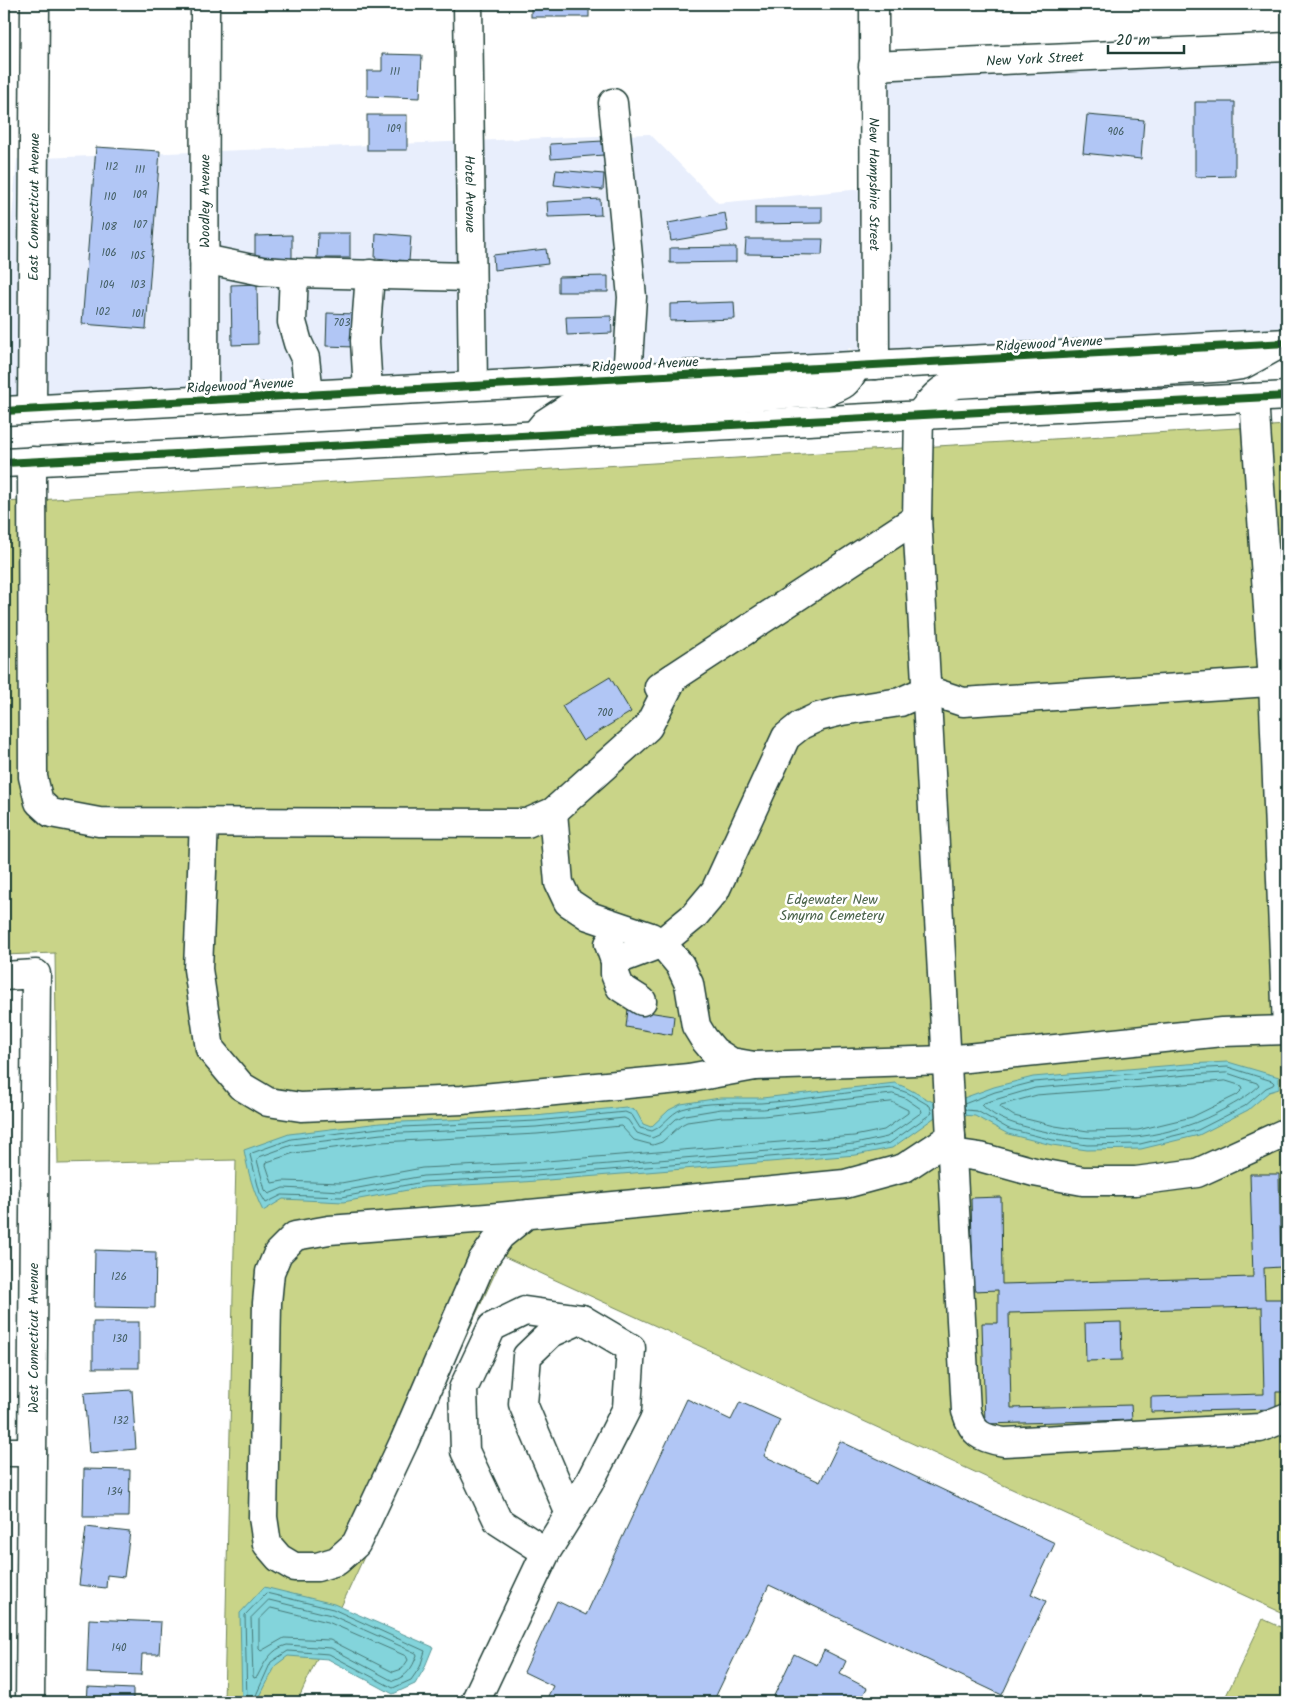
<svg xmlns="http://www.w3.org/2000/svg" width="1291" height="1706" viewBox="0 0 1291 1706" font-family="Kalam,sans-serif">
<rect width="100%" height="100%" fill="#fff"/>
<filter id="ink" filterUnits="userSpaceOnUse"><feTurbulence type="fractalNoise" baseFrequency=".02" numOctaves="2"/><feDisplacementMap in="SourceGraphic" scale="10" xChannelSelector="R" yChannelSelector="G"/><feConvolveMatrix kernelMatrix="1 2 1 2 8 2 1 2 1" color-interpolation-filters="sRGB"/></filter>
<g filter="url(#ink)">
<path fill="#e8eefc" d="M1287,51V330L1284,326L1275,331L858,353L849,348L846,353L4,398V291L6,290L17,159L650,134L718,203L862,189L861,71Z"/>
<g fill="#c9d488" stroke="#74885e">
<path d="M1287,425V1615L503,1256L297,1702H224L236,1160L58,1164L55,953L4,955V502Z"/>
<path d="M1263,1619L1287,1630V1702H1223Z"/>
</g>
<g fill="#83d4db" stroke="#5b9898">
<path d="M1228,1062L1279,1077V1089L1269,1092L1248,1110L1199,1135L1141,1149L1087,1150L1052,1145L1008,1134L975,1116L961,1115L958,1100L994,1087L1033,1077L1187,1064Z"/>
<path d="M895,1083C910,1088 921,1097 935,1103L938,1115L892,1148L856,1155L523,1182L424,1187L343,1202L283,1199L263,1211C253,1191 248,1172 244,1150L289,1134L380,1123L535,1116L626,1107L636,1111L643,1124L651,1127L669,1110L681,1104L720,1098H762Z"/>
<path d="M264,1587L334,1604L433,1647L424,1669L415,1684L393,1694L328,1659L288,1656L276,1665L257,1702H242L240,1613Z"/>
</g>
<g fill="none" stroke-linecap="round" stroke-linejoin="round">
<g stroke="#477977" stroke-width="1">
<path d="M1227,1073L1257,1083L1259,1086C1246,1098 1232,1105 1217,1113C1160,1142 1099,1144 1038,1130C1018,1125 996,1120 982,1105L984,1103L1035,1088L1188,1075Z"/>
<path d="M1226,1081L1242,1086L1243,1089L1237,1095L1192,1117L1138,1130L1088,1131L1055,1126L1014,1116L1000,1107L1001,1105L1037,1095Z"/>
<path d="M894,1088L908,1093L930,1106L932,1113L890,1143L855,1150L523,1177L423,1182L342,1197L282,1195L266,1203L260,1193L250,1155L252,1153L291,1139L380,1128L536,1121L625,1112L632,1115L640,1128L652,1131C664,1126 669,1114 682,1109C707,1101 735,1104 761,1103C806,1100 850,1091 894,1088Z"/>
<path d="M893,1094L905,1098L921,1109L922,1112L887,1137L855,1144L523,1171L423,1176L342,1191L283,1188L269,1194L265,1190L257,1160L259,1157L292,1145L381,1134L536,1127L624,1118L628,1120L637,1133L652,1138L659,1135L676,1119L685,1115L721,1109H763Z"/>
<path d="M892,1102L908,1110V1113L884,1130L854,1136L522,1163L422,1168L341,1183L283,1181L272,1183L266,1165L267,1162L294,1153L381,1142L537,1134L621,1126L634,1140L653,1145L662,1142L681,1125L687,1122L722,1117L763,1116Z"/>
<path d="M964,1104L995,1092L1034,1082L1188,1069L1228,1067L1272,1081L1274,1083L1273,1085L1266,1088L1245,1106L1198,1130L1140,1144L1087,1145L1053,1140L1009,1129L977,1111L966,1110L964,1107"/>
<path d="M269,1600L331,1615L416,1653L417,1655C412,1669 407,1676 393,1681L331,1648L287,1645C271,1649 264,1663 257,1677L254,1678L253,1676L251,1618Z"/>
<path d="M271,1608L328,1622L406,1656L408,1660L402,1669L393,1672L330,1640L284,1638L261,1651L259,1649V1620Z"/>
<path d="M247,1702L245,1615L266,1593L333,1609L425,1651L420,1667L411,1680L393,1688L329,1654L288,1651L271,1662L253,1702"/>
</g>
</g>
<g fill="#b1c6f5" stroke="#1f3d34">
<rect x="531" y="4" width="58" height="13"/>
<path d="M382,54L422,55L420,98L367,96V71H382Z"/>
<path d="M1195,102H1235V176L1195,177Z"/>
<rect x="367" y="115" width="40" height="35"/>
<path d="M1087,115L1144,120L1141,159L1083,153Z"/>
<path d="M603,141L604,155L551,159L550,144Z"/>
<path d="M96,147L160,151L146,329L82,324Z"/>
<path d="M556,170L604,174L603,190L554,185Z"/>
<path d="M600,199L601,215L548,217L547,202Z"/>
<path d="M755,207H822V223L755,224Z"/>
<path d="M725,213L728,231L671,241L668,223Z"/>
<path d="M318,233H350V258H317Z"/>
<path d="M376,233L411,236L409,261L375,258Z"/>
<path d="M292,235V260H255V236Z"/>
<path d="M746,239H823L822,255L745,254Z"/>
<path d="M736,247V262L670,263V248Z"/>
<path d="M546,249L548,264L494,270L493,255Z"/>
<path d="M608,276V292H558V277Z"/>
<path d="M257,284L258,344L232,345L231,285Z"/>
<path d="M734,302L735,319L670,321V304Z"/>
<path d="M327,313L355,314L354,347L326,346Z"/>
<path d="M611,316L612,333L567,335L566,317Z"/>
<path d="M610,677L631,712L583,741L562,706Z"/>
<path d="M628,1009L674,1016L672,1035L626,1027Z"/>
<path d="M1250,1174H1279L1281,1267L1264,1268L1265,1299H1287V1392H1276V1409L1151,1412V1397L1264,1394L1262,1307L1009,1313L1011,1408L1131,1405L1132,1420L985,1424L982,1323H998V1290L973,1291L971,1198L1001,1197L1002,1284L1253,1277Z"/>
<path d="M95,1250L156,1252L155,1308L94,1307Z"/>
<rect x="93" y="1322" width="46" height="46"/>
<path d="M1121,1322L1122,1360L1086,1361L1085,1323Z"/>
<path d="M132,1390L136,1449L89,1453L84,1393Z"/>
<path d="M687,1399L731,1420L740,1402L780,1420L764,1456L820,1482L840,1441L1055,1543L1031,1594L1046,1601L1002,1695L769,1585L713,1702H545L553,1686L524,1672L557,1601L586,1615Z"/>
<path d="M84,1469L130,1470L129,1517H83Z"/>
<path d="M86,1527L130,1532L124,1577L107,1575L106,1588L79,1585Z"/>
<path d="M89,1619L161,1622L159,1654H142L141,1675L87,1673Z"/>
<path d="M824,1650L846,1661L840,1674L867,1688L859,1702H771L794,1654L817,1665Z"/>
<path d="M88,1687L133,1689V1702H87Z"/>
</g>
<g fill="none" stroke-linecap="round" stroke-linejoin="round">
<g stroke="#1f3d34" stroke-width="31">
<g id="minor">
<path id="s1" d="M468,4L473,385"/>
<path id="s2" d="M874,4L875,365"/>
<path id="s3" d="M873,66L1287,47"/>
<path d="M613,103L632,297L627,378"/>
<path d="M204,259L262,271L294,273L471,277"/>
<path d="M294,273L292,322L298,343L305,358L309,394"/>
<path d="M368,391L365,341L370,274"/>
<path d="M1254,398L1273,682L1287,1028"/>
<path id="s4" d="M204,400L205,4"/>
<path id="s5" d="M32,409L35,4"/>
<path d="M919,415L917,518L966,1411C973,1434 980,1438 1004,1442L1260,1428L1287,1417"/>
<path d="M32,461L33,777L39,802L51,813L99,822L527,823L553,812L648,727L673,678"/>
<path d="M659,687L917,518"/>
<path d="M553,812L559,883L568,902L589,916L651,937L665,947L680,965L689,984L696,1026L704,1039L714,1051L731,1062L754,1066"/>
<path d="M204,822L198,969L210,1049L241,1086L268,1102L301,1107L462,1100L689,1078L755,1066L947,1060L1222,1032L1287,1030"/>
<path d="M609,944L615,961V974L620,987L642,1001"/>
<path d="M615,961L660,944L694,916L715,891L786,737L801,725L818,717L842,711L900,702L927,690L963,702L1287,681"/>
<path d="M4,976L36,974L30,1702"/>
<path d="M952,1153L980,1157L1034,1172L1083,1181H1136L1197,1173L1287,1132"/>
<path d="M527,1214L500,1236L482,1261L404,1442L356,1544L337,1561L317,1567H294L279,1558L267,1544L263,1517L267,1303L270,1272L278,1253L295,1236L329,1230L487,1218L845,1184L904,1168L951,1137"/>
<path d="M4,1452H32"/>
<path d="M569,1512L523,1404L527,1356L551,1333L582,1319"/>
<path d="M475,1702L546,1552L589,1483L627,1408L631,1348L582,1319L525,1311L492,1327L463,1389L465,1451L498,1521L546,1552"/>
</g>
</g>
<g stroke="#1f3d34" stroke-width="31">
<g id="major">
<path d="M4,411L1287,343"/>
<path d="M919,415C930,402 939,388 957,384L1229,367L1242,365L1275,347"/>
<path d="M535,435L545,423L568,408L824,392C844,386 847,384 856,366"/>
<path d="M4,463L1287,396"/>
</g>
</g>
<use href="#minor" stroke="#fff" stroke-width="28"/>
<use href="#major" stroke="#fff" stroke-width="28"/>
<g stroke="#fff" stroke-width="11">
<g id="cycleway">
<path d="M4,411L1287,343"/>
<path d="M4,463L1287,396"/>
</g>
</g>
<use href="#cycleway" stroke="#1b5e20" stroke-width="8"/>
</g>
</g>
<g text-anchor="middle" stroke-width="5" stroke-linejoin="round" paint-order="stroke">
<g font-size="11" fill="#445f64">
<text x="395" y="75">111</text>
<text x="394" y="132">109</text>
<text x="1116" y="135">906</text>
<text x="112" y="170">112</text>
<text x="140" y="173">111</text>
<text x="140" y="198">109</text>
<text x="110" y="200">110</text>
<text x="140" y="228">107</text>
<text x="109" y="230">108</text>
<text x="109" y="256">106</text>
<text x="138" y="259">105</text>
<text x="107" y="288">104</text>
<text x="138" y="288">103</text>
<text x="103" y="315">102</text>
<text x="138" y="317">101</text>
<text x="342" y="326">703</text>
<text x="605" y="716">700</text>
<text x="119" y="1280">126</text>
<text x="120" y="1342">130</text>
<text x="121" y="1424">132</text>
<text x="115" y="1495">134</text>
<text x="119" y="1651">140</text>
</g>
<g font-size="14" fill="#1f3d34" stroke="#fff">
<text dy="5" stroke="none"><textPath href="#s3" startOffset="162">New York Street</textPath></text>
<text dy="5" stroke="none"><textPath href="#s2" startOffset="180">New Hampshire Street</textPath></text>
<text dy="5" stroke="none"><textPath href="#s1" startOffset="190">Hotel Avenue</textPath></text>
<text dy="5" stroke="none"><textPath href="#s4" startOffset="199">Woodley Avenue</textPath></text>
<text dy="5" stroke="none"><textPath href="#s5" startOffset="202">East Connecticut Avenue</textPath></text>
<text transform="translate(1049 343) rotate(-3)" y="5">Ridgewood Avenue</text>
<text transform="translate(645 364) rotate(-3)" y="5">Ridgewood Avenue</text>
<text transform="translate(240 385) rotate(-3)" y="5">Ridgewood Avenue</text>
<text transform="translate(33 1338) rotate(-90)" y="5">West Connecticut Avenue</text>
</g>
<g font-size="14" fill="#4a6349" stroke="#fff">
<text x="832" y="904">Edgewater New<tspan x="832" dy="16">Smyrna Cemetery</tspan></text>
</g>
</g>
<rect width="1291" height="1706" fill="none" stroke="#fff" stroke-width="20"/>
<rect x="10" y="10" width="1271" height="1686" fill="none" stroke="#1f3d34" stroke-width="2" filter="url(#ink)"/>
<path d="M1108 45v8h76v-8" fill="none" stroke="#1f3d34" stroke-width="2.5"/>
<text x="1116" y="45" font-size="15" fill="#1f3d34" stroke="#ffffff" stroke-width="4" paint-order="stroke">20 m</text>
</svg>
